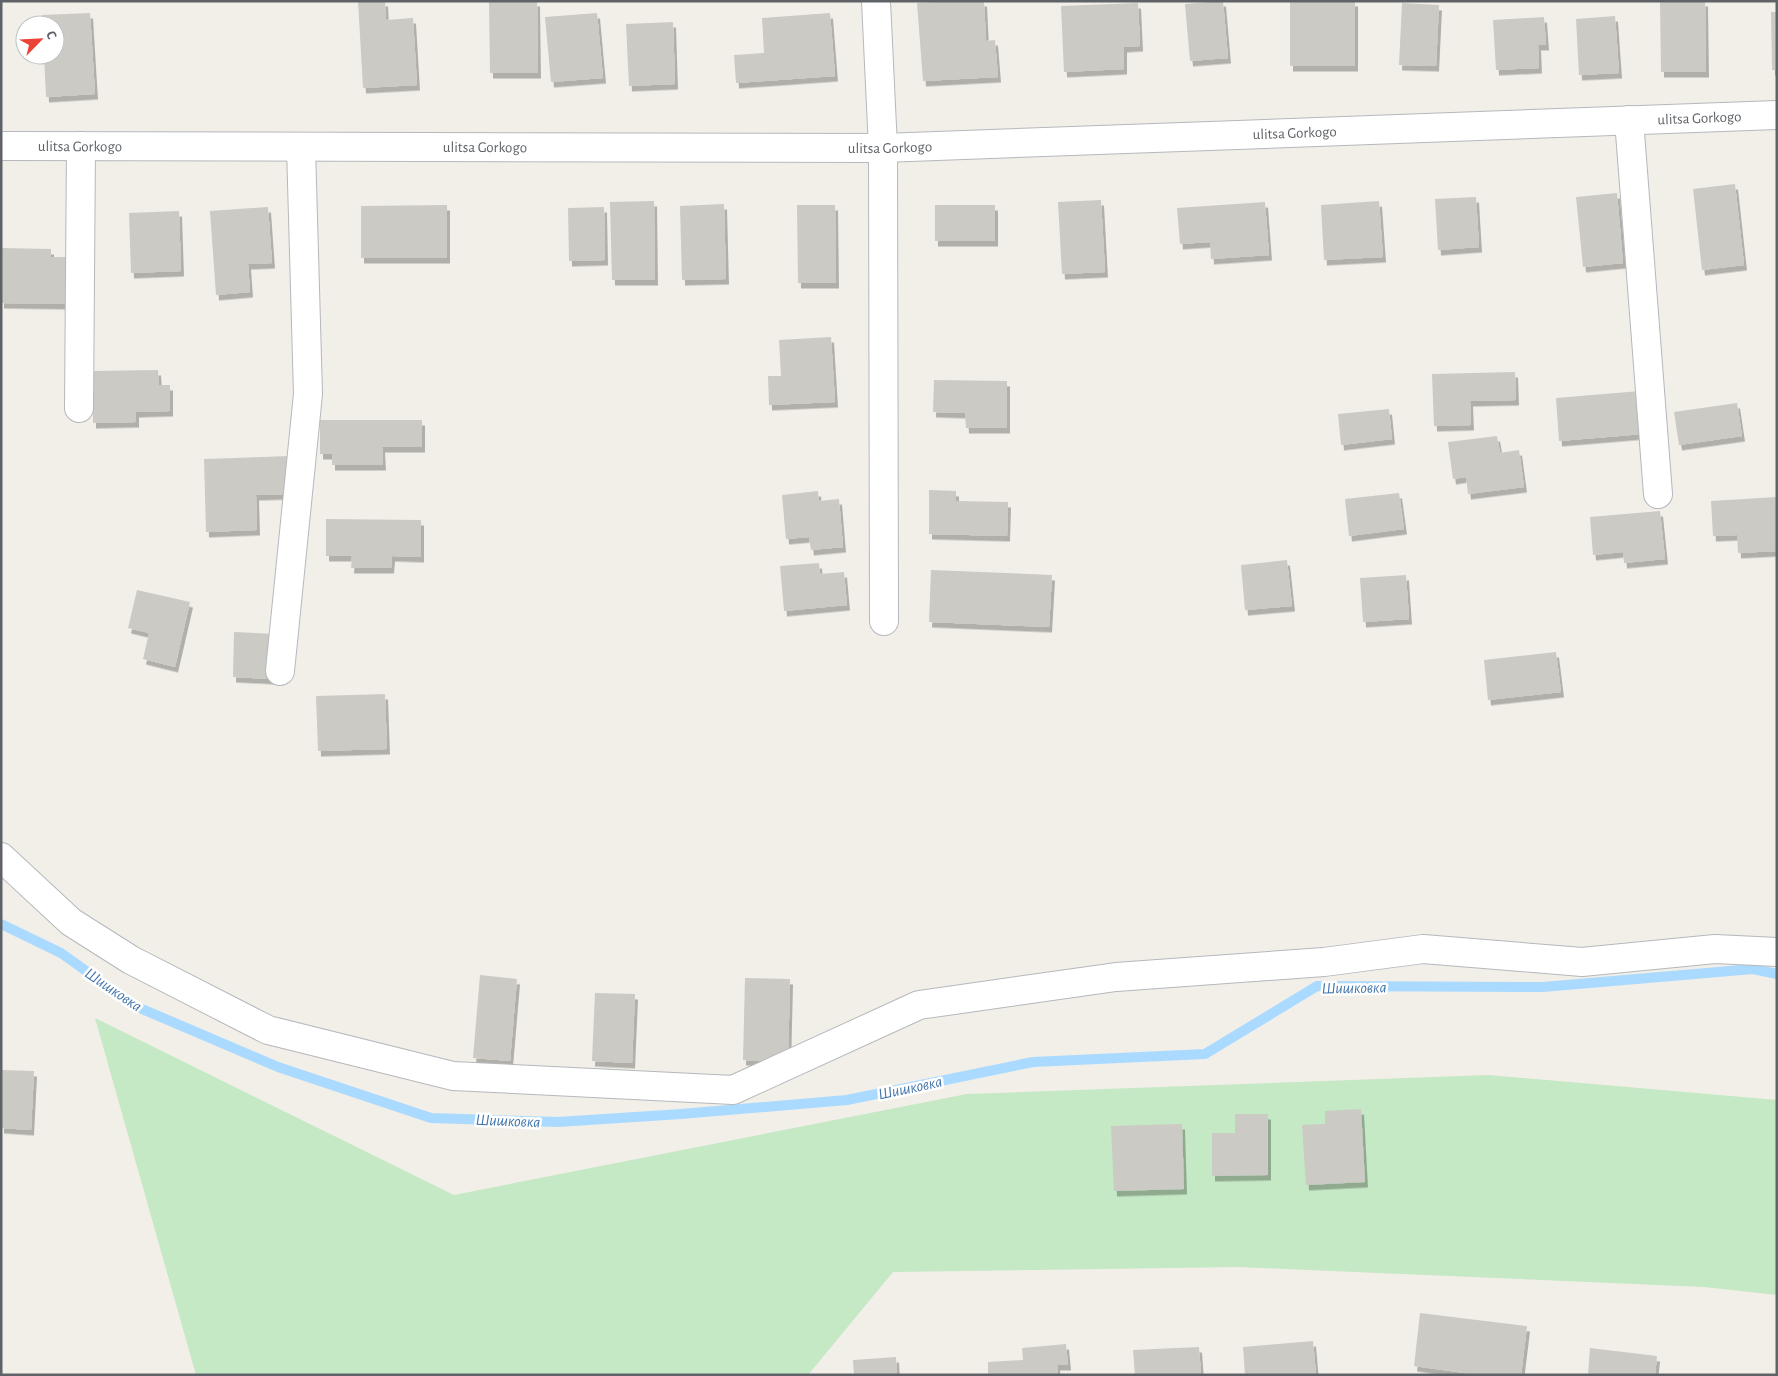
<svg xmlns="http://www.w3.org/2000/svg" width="1778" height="1376" viewBox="0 0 1778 1376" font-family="'Alegreya Sans',sans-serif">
<defs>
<filter id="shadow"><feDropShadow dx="3" dy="5.5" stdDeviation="0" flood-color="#0004"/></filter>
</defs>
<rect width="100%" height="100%" fill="#f1efe8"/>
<path fill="#c5e8c5" d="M95,1018L454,1195L967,1094L1488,1075L1777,1100V1295L1704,1287L1238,1267L893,1272L808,1375H196Z"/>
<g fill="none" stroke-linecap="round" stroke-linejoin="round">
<path stroke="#aadaff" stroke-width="10" d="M1,924L61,953L135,1006L278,1067L431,1118L558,1122L681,1114L847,1100L1033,1062L1205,1054L1317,986L1543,987L1753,969L1777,974"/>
</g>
<g fill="#cccac5" filter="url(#shadow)">
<path d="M358,1H385L386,20L413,18L417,85L363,88Z"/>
<path d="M489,1H537L538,73H490Z"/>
<path d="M947,1H984L986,41L995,40L998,77L923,81L917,3Z"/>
<path d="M1223,1L1228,58L1190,61L1185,4Z"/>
<rect x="1290" y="1" width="65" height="65"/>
<path d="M1660,1H1705L1706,72H1661Z"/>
<path d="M1138,3L1140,46L1124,47V69L1064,72L1061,6Z"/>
<path d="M1402,3L1439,5L1436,66L1399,65Z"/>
<path d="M1771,12H1777V70H1772Z"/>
<path d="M90,13L95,94L46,97L44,55H55V25H42V15Z"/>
<path d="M597,13L603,78L551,82L545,17Z"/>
<path d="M830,13L835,76L736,83L734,55L764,53L762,18Z"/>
<path d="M1615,16L1619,73L1579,75L1576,19Z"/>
<path d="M1544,17L1546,45H1538L1539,68L1496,70L1493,20Z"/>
<path d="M673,22L675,84L629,86L626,24Z"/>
<path d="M1735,184L1744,265L1702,270L1693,189Z"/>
<path d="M1617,193L1623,263L1583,267L1576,197Z"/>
<path d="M1476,197L1479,247L1438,250L1435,199Z"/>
<path d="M1101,200L1105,272L1062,274L1058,202Z"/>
<path d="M654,201L655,280H612L610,202Z"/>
<path d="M1379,201L1383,257L1324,260L1321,205Z"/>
<path d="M1265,202L1269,255L1211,259L1210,242L1180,244L1177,208Z"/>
<path d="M724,204L726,279L682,280L680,206Z"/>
<path d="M447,205V258H361V206Z"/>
<path d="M797,205H835L836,283H798Z"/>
<rect x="935" y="205" width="60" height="36"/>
<path d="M268,207L272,263L248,264L250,292L216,295L210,211Z"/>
<path d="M604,207L605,260L569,261L568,208Z"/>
<path d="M179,211L181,271L131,273L129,213Z"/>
<path d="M1,248L51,249V257H68L67,304L1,303Z"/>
<path d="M831,337L835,402L769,405L768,376H781L779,340Z"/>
<path d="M158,370L159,385H170V411L136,412V422L93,423V371Z"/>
<path d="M1515,372L1516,400L1470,401L1471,425L1434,426L1432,374Z"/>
<path d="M934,380L1007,381V428H966L965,413L933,412Z"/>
<path d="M1640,391L1643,434L1559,441L1556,398Z"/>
<path d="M1737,403L1742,436L1679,445L1674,412Z"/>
<path d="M1389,409L1392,439L1341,445L1338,414Z"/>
<path d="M320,420H422V447H382L383,465H332V454H320Z"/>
<path d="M1497,436L1500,453L1519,450L1524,487L1468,494L1466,477L1453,479L1448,442Z"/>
<path d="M289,456L290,494L256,495L257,530L206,532L204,459Z"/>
<path d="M929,490L956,491V501L1008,502L1007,536L929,534Z"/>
<path d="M818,491L819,501L839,499L843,547L811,550L809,537L786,539L782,495Z"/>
<path d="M1399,493L1404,529L1349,536L1345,499Z"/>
<path d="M1777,497V551L1738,553L1737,535L1713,536L1711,501Z"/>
<path d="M1660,511L1665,559L1624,563L1623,552L1593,555L1590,517Z"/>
<path d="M326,519L421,520V557L392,556L391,568H351L352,556H326Z"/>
<path d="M1287,560L1292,606L1245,610L1241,565Z"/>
<path d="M819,563L820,574L844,572L847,605L784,611L780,566Z"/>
<path d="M931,570L1052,575L1049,627L929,622Z"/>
<path d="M1406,575L1409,619L1363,622L1360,578Z"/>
<path d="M137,590L190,602L175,667L143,659L149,633L128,628Z"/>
<path d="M234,632L274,634L273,679L233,677Z"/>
<path d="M1556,652L1561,692L1488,700L1484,660Z"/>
<path d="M385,694L387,749L318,751L316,696Z"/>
<path d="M480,975L517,979L510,1061L473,1058Z"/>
<path d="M745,978L790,979L788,1062L743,1060Z"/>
<path d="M595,993L635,994L632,1063L592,1061Z"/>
<path d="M1,1070L34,1071L31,1130L1,1128Z"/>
<path d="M1361,1109L1365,1182L1306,1185L1302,1125L1325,1124V1111Z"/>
<path d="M1235,1114H1268V1175L1212,1176V1133H1235Z"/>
<path d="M1182,1124L1184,1189L1114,1191L1111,1126Z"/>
<path d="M1420,1313L1527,1326L1521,1375H1479L1414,1366Z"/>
<path d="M1313,1341L1316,1375H1245L1243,1347Z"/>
<path d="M1066,1344L1068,1365H1057L1058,1375H988V1362L1023,1360L1022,1348Z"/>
<path d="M1199,1347L1201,1375H1135L1133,1350Z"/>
<path d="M1590,1348L1657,1356L1655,1375H1588Z"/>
<path d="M896,1357L897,1375H854L853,1360Z"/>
</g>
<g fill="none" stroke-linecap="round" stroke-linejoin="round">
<g stroke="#b5b8bc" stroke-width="30">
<g id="minor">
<path d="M876,1L883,148L884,621"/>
<path d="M1629,120L1658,494"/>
<path id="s1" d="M1,146L883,148L1777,115"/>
<path d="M79,408L81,146"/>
<path d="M280,671L308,394L301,147"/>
<path d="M1,857L71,922L131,960L268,1030L453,1076L733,1090L919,1005L1116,977L1324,962L1423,949L1582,962L1715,949L1777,952"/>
</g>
</g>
<use href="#minor" stroke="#fff" stroke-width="28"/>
</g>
<g text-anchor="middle" stroke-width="5" stroke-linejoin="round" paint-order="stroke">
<g font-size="15" fill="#5f6368" stroke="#fff">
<text dy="5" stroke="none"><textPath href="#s1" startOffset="1699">ulitsa Gorkogo</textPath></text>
<text dy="5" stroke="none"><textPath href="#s1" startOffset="1294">ulitsa Gorkogo</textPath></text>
<text dy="5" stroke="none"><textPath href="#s1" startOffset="79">ulitsa Gorkogo</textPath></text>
<text dy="5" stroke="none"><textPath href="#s1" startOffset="484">ulitsa Gorkogo</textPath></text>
<text dy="5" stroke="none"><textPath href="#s1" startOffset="889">ulitsa Gorkogo</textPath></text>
</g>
<g font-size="16" font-style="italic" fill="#4174aa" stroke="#fff">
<text transform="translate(1354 987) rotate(-1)" y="6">Шишковка</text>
<text transform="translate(114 989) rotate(34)" y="6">Шишковка</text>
<text transform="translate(910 1087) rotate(-12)" y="6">Шишковка</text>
<text transform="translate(508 1120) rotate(2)" y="6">Шишковка</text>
</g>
</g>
<rect width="1778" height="1376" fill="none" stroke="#5f6368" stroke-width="5"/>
<g transform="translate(40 40) rotate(66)"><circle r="24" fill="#ffffff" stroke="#bfc1c3"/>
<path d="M0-4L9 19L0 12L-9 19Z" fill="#ea4335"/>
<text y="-8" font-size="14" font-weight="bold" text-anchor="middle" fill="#5f6368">С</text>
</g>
</svg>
